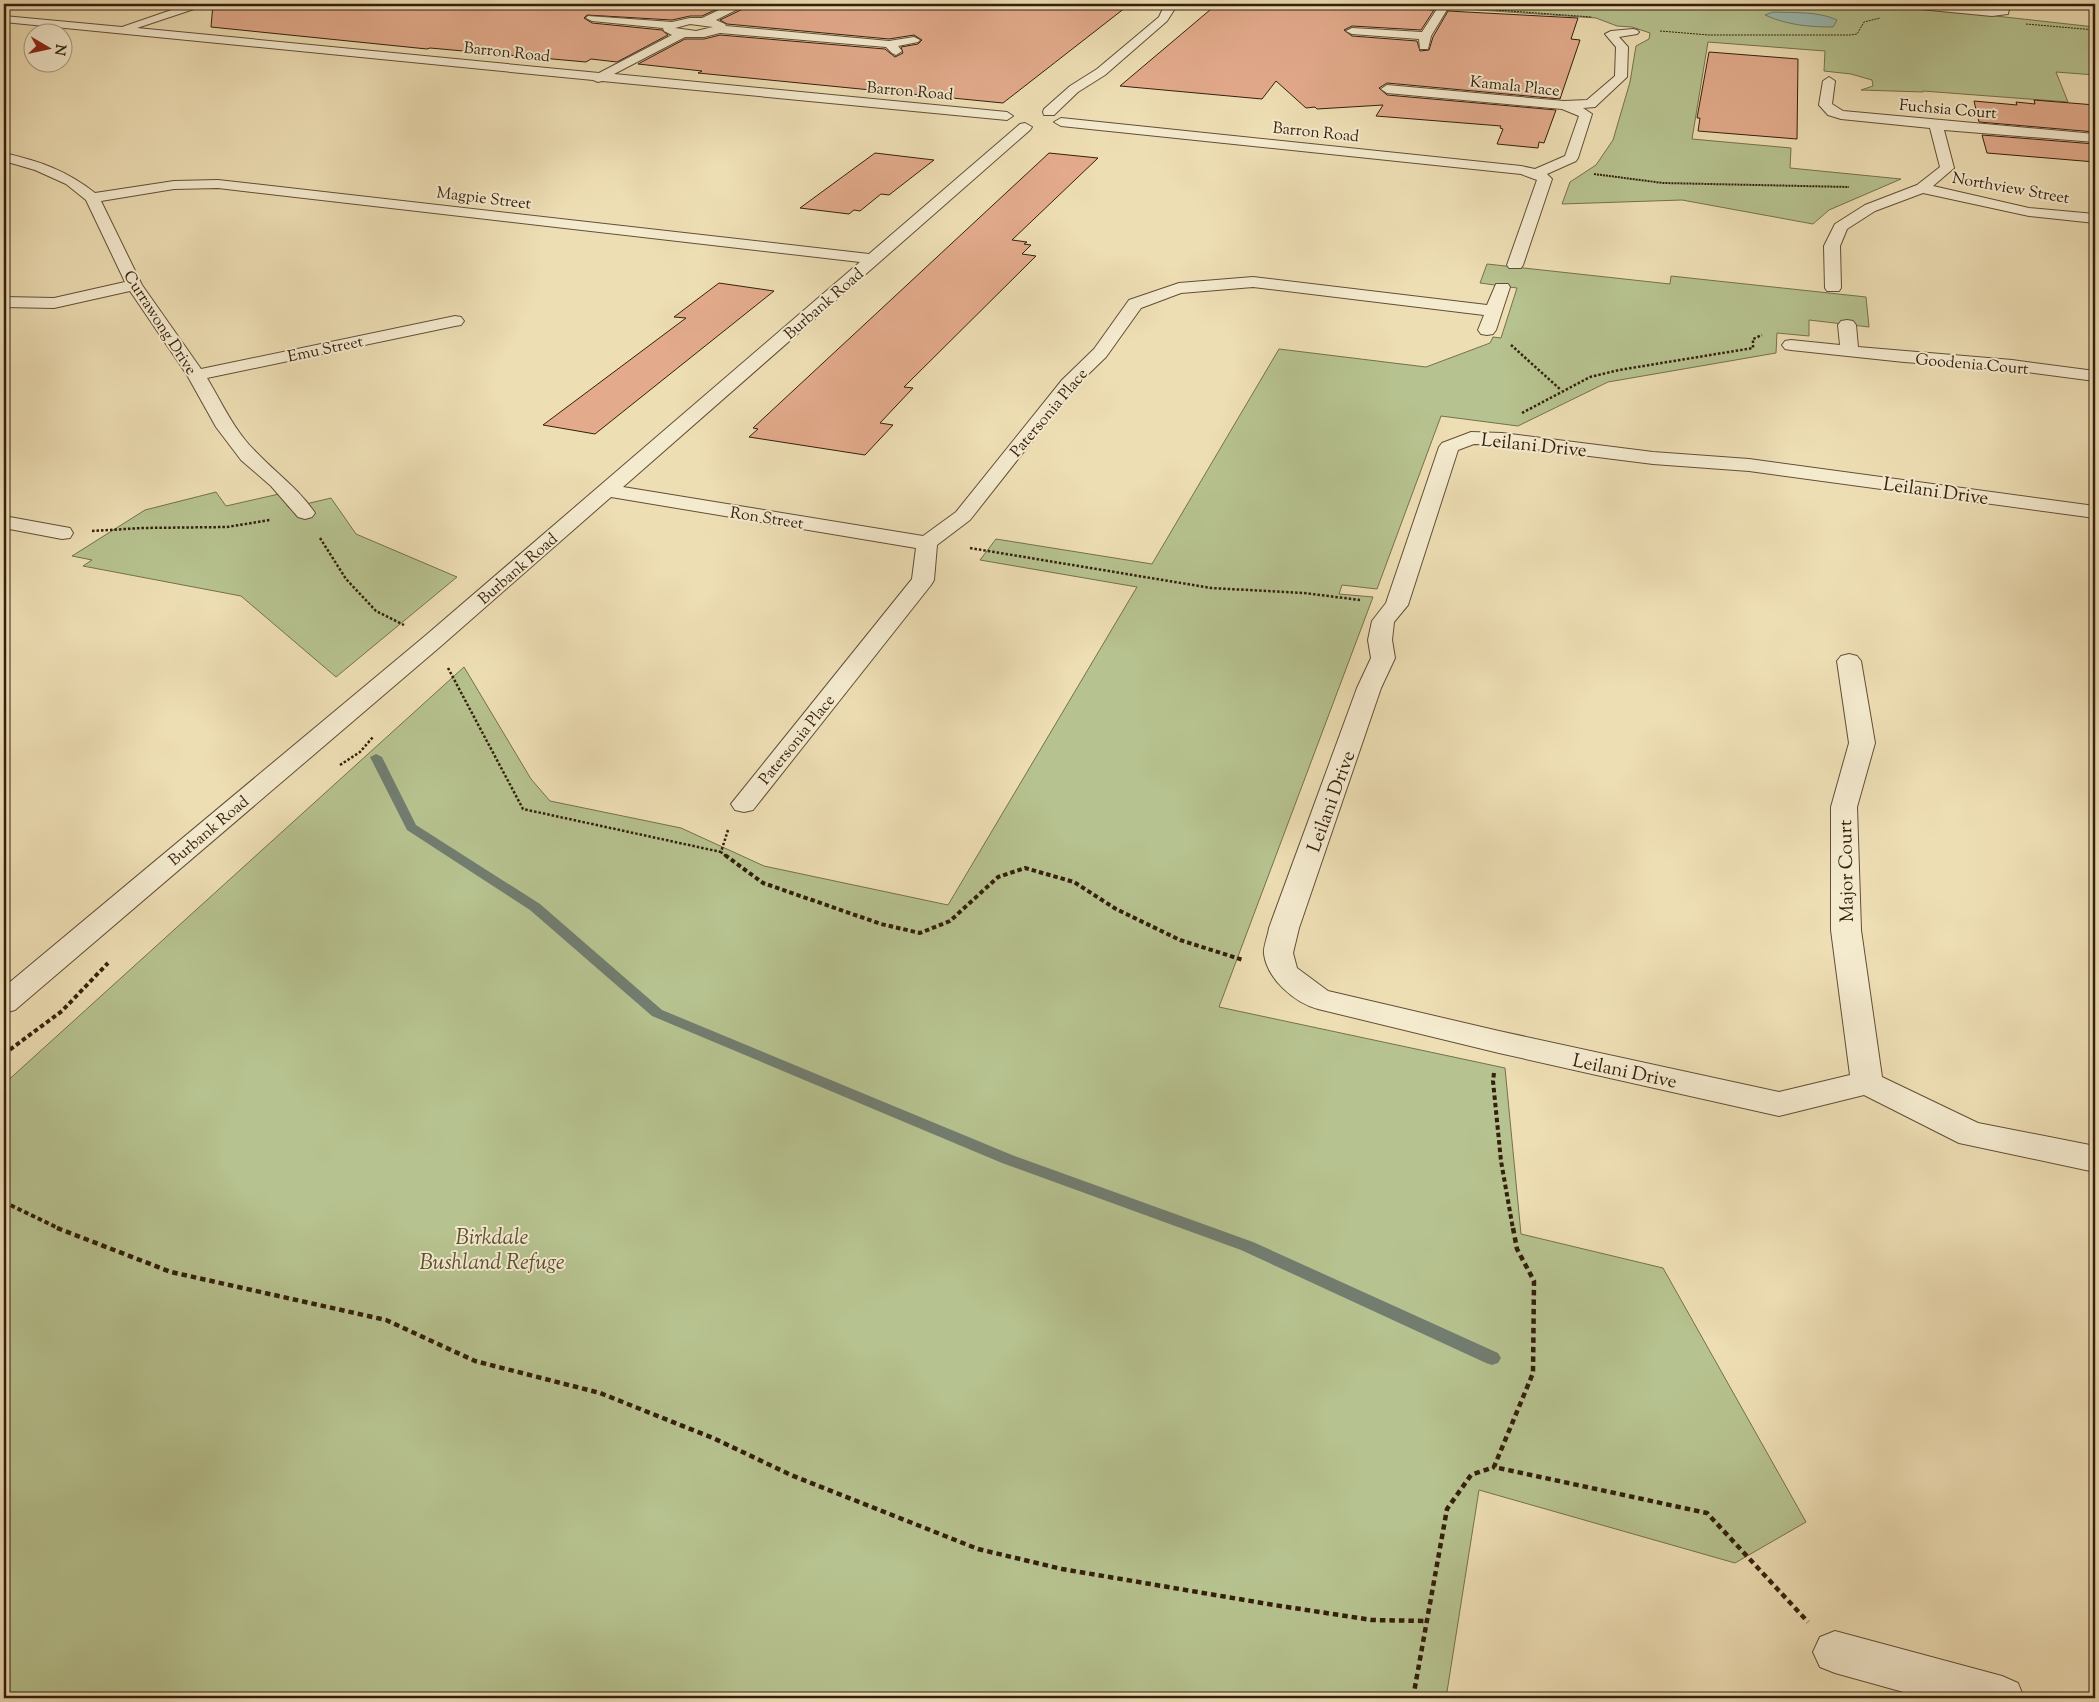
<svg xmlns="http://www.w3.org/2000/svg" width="2099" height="1702" viewBox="0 0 2099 1702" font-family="'Sorts Mill Goudy',serif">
<rect width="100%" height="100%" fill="#eedeb4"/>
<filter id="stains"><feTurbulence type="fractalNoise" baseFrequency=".004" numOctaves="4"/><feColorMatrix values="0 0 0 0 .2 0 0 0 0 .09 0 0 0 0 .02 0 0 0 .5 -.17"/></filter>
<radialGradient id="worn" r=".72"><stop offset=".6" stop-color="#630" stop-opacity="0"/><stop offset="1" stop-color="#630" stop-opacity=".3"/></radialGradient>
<g fill="#b6c28f" stroke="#75704e">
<path d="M1467,4L1529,7L1531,4H1887L2095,27V75L2056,72L2068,102L1923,91V92L1861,90L1873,86L1872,80L1851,74L1824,71L1825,51L1708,42L1692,139L1791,148L1790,168L1901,179L1829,210L1813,224L1682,200L1562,204L1570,182L1596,165L1613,140L1630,82L1636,46L1649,39L1650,33L1632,27L1617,26L1596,18L1464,9Z"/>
<path d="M1487,264L1670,284L1671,276L1866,297L1869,327L1809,320V336L1777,333L1776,353L1608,382L1518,426L1441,416L1377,589L1342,585L1339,594L1373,597L1219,1007L1505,1068L1521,1234L1663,1268L1806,1522L1735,1563L1479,1490L1446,1698H4V1084L464,667L531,779L550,801L681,828L764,866L948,905L1137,587L980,560L996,539L1152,564L1279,349L1426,367L1490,343L1493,337L1501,338L1517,288L1480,283Z"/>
<path d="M216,492L226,506L279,494L289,508L331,498L356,534L457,577L336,677L241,596L83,566L92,560L72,556L145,510Z"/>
</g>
<path fill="#9bbbb3" stroke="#727d70" d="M1773,12C1794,13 1818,11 1837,20L1833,27C1809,27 1787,25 1765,15Z"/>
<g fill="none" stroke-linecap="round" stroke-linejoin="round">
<path fill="#727d70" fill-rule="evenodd" d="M376,754L382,757L416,825L540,904L662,1010L1012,1155L1253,1242L1498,1353L1501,1358L1498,1363L1492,1365L1486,1363L1241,1250L1002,1163L652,1016L530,910L407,830L370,757Z"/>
</g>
<g fill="#e3ab8c" stroke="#341f0c">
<path d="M213,4H728L702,16H690L672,20L587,15L584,18L592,23L662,30L668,35L617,62L591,59L586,62L430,48L427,49L211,27Z"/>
<path d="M747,4H1130L1003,103L698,73L702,71L638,64L685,39H704L720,35L885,49L895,57L903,53L901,47L918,44L922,40L914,35L889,39L727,24L720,20L745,8Z"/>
<path d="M1217,4H1343L1434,10L1421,30L1352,26L1344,30L1352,36L1417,41L1420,51L1429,50L1433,37L1448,11L1578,18L1571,39L1580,40L1560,99L1387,83L1379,88L1387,95L1556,110L1544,143L1539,142L1538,148L1497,144L1503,129L1500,128L1501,126L1376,116L1383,105L1317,109L1315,107L1306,108L1276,81L1262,99L1120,86Z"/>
<path d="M1709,52L1798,59L1797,139L1698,131L1700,118H1697Z"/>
<path d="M2034,100L2095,105V132L1979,122L1974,101L2017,105L2016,102L2035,104Z"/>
<path d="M1982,135L2095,144V162L1987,153Z"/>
<path d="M875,153L934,160L889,195L881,194L860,211L854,210L849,214L800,208Z"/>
<path d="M1049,153L1098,158L1012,240L1027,242L1024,244L1031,245L1022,254L1036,256L904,387L913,388L880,423L893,425L865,455L749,437L758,429L753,428Z"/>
<path d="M719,283L774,291L595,434L543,425L686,318L674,317Z"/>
</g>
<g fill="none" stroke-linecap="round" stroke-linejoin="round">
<g stroke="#624f36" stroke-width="2">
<g id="minor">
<path d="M189,4H204L203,6L137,28L599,73L672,35L664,31L663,28L592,21L586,18L588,16L672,22L690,18H702L732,4H745L744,6L716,20L725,24L726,26L889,41L914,37L920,40L918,42L898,46L902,51L896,55L892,53L886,47L720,33L704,37H685L614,74L1007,112L1013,116L1007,120L602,81L598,82L593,80L4,22V16L122,27ZM690,24L713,27L696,31L675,28Z"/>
<path d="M1165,4H1175L1174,10L1167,21L1105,75L1078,92L1054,115H1044L1043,112L1044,109L1070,86L1097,69L1159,17Z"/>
<path d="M1431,4H1443L1448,8L1431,36L1428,49H1420L1419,39L1352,34L1346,31L1352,28L1422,32L1437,9Z"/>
<path d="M1894,4H1930L1992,10L1999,9L2000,4H2010L2008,14L1992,16L1899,7Z"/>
<path d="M1633,29L1637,30L1639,32L1637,34L1619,37L1628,47L1627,77L1595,107L1583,108L1592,114L1578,158L1576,161L1547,174L1552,179L1523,265L1521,268H1509L1507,265L1537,180L1521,174L1061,126L1054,122L1061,118L1521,166L1535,169L1565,156L1579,116L1562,109L1387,93L1381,89L1387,85L1564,101L1587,100L1615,76L1616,47L1605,34L1611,31Z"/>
<path d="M1829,77L1835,81L1832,104L1843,111L2095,134V142L1944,130L1954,168L1933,186L2029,208L2095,214V223L2029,216L1923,193L1875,211L1847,229L1840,246L1841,288L1839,291H1827L1825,288L1824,246L1835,224L1865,205L1917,185L1940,167L1930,128L1841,119L1828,115L1819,105L1823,81Z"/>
<path d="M1025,123L1032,127L1030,130L623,487L923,536L956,512L1062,380L1094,349L1129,300L1179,283L1253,277L1487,305L1496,284H1508L1510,287L1496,330L1493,334L1487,335L1481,334L1478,330L1484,315L1253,287L1181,293L1141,308L1106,357L1074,388L970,520L937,545L934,580L931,585L753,810L744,812L735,810L731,804L912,579L916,548L611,497L441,646L15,1010L4,1013V987L425,636L860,262L218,188L174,189L101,201L142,285L201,369L455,316L461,317L464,321L461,325L455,326L207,378C222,403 235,432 256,452C276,473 299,489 315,513L312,517L305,519L298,517L271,486L241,460L216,427L187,375L130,291L54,308L4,307V297L54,298L125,282L86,200L66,184L35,170L4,161V153C39,161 66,170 95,193L174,181L218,180L869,254L1020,124Z"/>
<path d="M1847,320L1853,321L1856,325L1858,347L2012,360L2095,371V381L2012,370L1904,362L1791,350L1785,349L1782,345L1785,341L1791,340L1840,345L1838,325L1841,321Z"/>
<path d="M1471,432L1502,433L1653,452L1749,459L2095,506V518L1749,471L1653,464L1502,445L1474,444L1458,450L1408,605L1394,622L1392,640L1395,658L1381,688L1299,928L1293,953L1297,968L1328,991L1499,1031L1779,1092L1850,1075L1831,930V807L1849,743L1837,661L1841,656L1849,654L1857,656L1861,661L1875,743L1857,807L1861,930L1882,1077L1978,1123L2095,1146V1172L1959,1143L1864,1095L1779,1116L1499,1053L1318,1009C1295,1003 1267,979 1264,954C1263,947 1268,936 1269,928L1357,688L1371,658L1368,640L1372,621L1386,603L1439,447L1442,443Z"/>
<path d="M4,516L70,528L73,533L70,538L62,539L4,528Z"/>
<path d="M1835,1631L2002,1676L2018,1683L2024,1698H1925L1835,1673L1820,1667L1813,1652L1820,1637Z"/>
</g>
</g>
<g stroke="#341f0c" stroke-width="1" stroke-dasharray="2 1" stroke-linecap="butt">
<path d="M1469,8L1592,17"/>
<path d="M2026,24L2095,30"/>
<path d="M1660,31L1709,35H1850L1857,34L1864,22L1880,18"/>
</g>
<path stroke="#341f0c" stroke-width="2" stroke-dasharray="2 1" stroke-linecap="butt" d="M1594,174L1663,183L1849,187"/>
<g stroke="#341f0c" stroke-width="2.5" stroke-dasharray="2.5 2" stroke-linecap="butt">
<path d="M1511,345L1561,390"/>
<path d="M1522,413L1590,377L1619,370L1753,348V339L1762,335"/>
<path d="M92,531L142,528L227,527L270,520"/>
<path d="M320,538L346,579L376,611L404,625"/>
<path d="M970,548L1211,588L1304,593L1360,600"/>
<path d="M448,668L523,809L721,852"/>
<path d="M340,765L360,752L373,737"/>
<path d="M726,856L721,852L728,830"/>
</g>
<g stroke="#341f0c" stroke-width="4" stroke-dasharray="4.5 3" stroke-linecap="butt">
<path d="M725,855L763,883L881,924L920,933L950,921L998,877L1025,868L1074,882L1116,909L1180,940L1243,960"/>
<path d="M4,1054L62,1011L108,963"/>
<path d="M1494,1073L1493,1081L1501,1161L1513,1229"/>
<path d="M4,1202L60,1229"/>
</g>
<g stroke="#341f0c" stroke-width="4.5" stroke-dasharray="5.5 4" stroke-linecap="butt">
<path d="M57,1228L171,1272L386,1320L475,1361L600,1393L713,1438L791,1475L978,1549L1062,1569L1274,1605L1372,1620L1426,1621"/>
<path d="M1513,1228L1517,1249L1534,1281L1533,1373L1494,1467L1707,1513L1808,1622"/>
<path d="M1413,1698L1447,1509L1471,1475L1494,1467"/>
</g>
<use href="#minor" fill="#f4eace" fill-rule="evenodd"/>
</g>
<g text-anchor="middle" stroke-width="4" stroke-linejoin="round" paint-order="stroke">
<g font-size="16" fill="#341f0c" stroke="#f4eace">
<text transform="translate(507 51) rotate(6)" y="6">Barron Road</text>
<text transform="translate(1515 85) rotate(6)" y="6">Kamala Place</text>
<text transform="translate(910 90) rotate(5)" y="6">Barron Road</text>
<text transform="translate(1948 108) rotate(5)" y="6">Fuchsia Court</text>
<text transform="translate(1316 131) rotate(6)" y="6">Barron Road</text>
<text transform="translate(2011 187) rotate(10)" y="6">Northview Street</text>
<text transform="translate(484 197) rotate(7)" y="6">Magpie Street</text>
<text transform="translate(823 303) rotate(-41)" y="6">Burbank Road</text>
<text transform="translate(161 322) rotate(57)" y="6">Currawong Drive</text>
<text transform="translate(325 348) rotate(-12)" y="6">Emu Street</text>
<text transform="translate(1972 363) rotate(5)" y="6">Goodenia Court</text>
<text transform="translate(1048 412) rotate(-50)" y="6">Patersonia Place</text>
<text transform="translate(767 517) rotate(9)" y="6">Ron Street</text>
<text transform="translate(517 568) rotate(-41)" y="6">Burbank Road</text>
<text transform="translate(796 739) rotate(-51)" y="6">Patersonia Place</text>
<text transform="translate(208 830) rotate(-40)" y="6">Burbank Road</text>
</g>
<g font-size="19" fill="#341f0c" stroke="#f4eace">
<text transform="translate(1534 444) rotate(6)" y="7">Leilani Drive</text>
<text transform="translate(1936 490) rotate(8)" y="7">Leilani Drive</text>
<text transform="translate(1330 801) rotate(-70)" y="7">Leilani Drive</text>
<text transform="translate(1845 871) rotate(-91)" y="7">Major Court</text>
<text transform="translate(1625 1070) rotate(12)" y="7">Leilani Drive</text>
</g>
<g font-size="22" font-style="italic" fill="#5b5033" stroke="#f4eace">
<text x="492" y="1244">Birkdale<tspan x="492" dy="25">Bushland Refuge</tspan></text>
</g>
</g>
<rect width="2099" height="1702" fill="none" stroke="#eedeb4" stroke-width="20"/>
<rect x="5" y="5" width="2089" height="1692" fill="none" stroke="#341f0c" stroke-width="2.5"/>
<rect x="10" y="10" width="2079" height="1682" fill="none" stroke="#341f0c"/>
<g transform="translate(48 48) rotate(99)"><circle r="24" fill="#f4eace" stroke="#a79980"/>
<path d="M0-4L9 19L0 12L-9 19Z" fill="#8f2418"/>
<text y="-8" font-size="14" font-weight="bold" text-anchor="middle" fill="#341f0c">N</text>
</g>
<rect width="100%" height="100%" filter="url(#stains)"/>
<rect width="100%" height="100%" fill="url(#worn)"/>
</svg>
